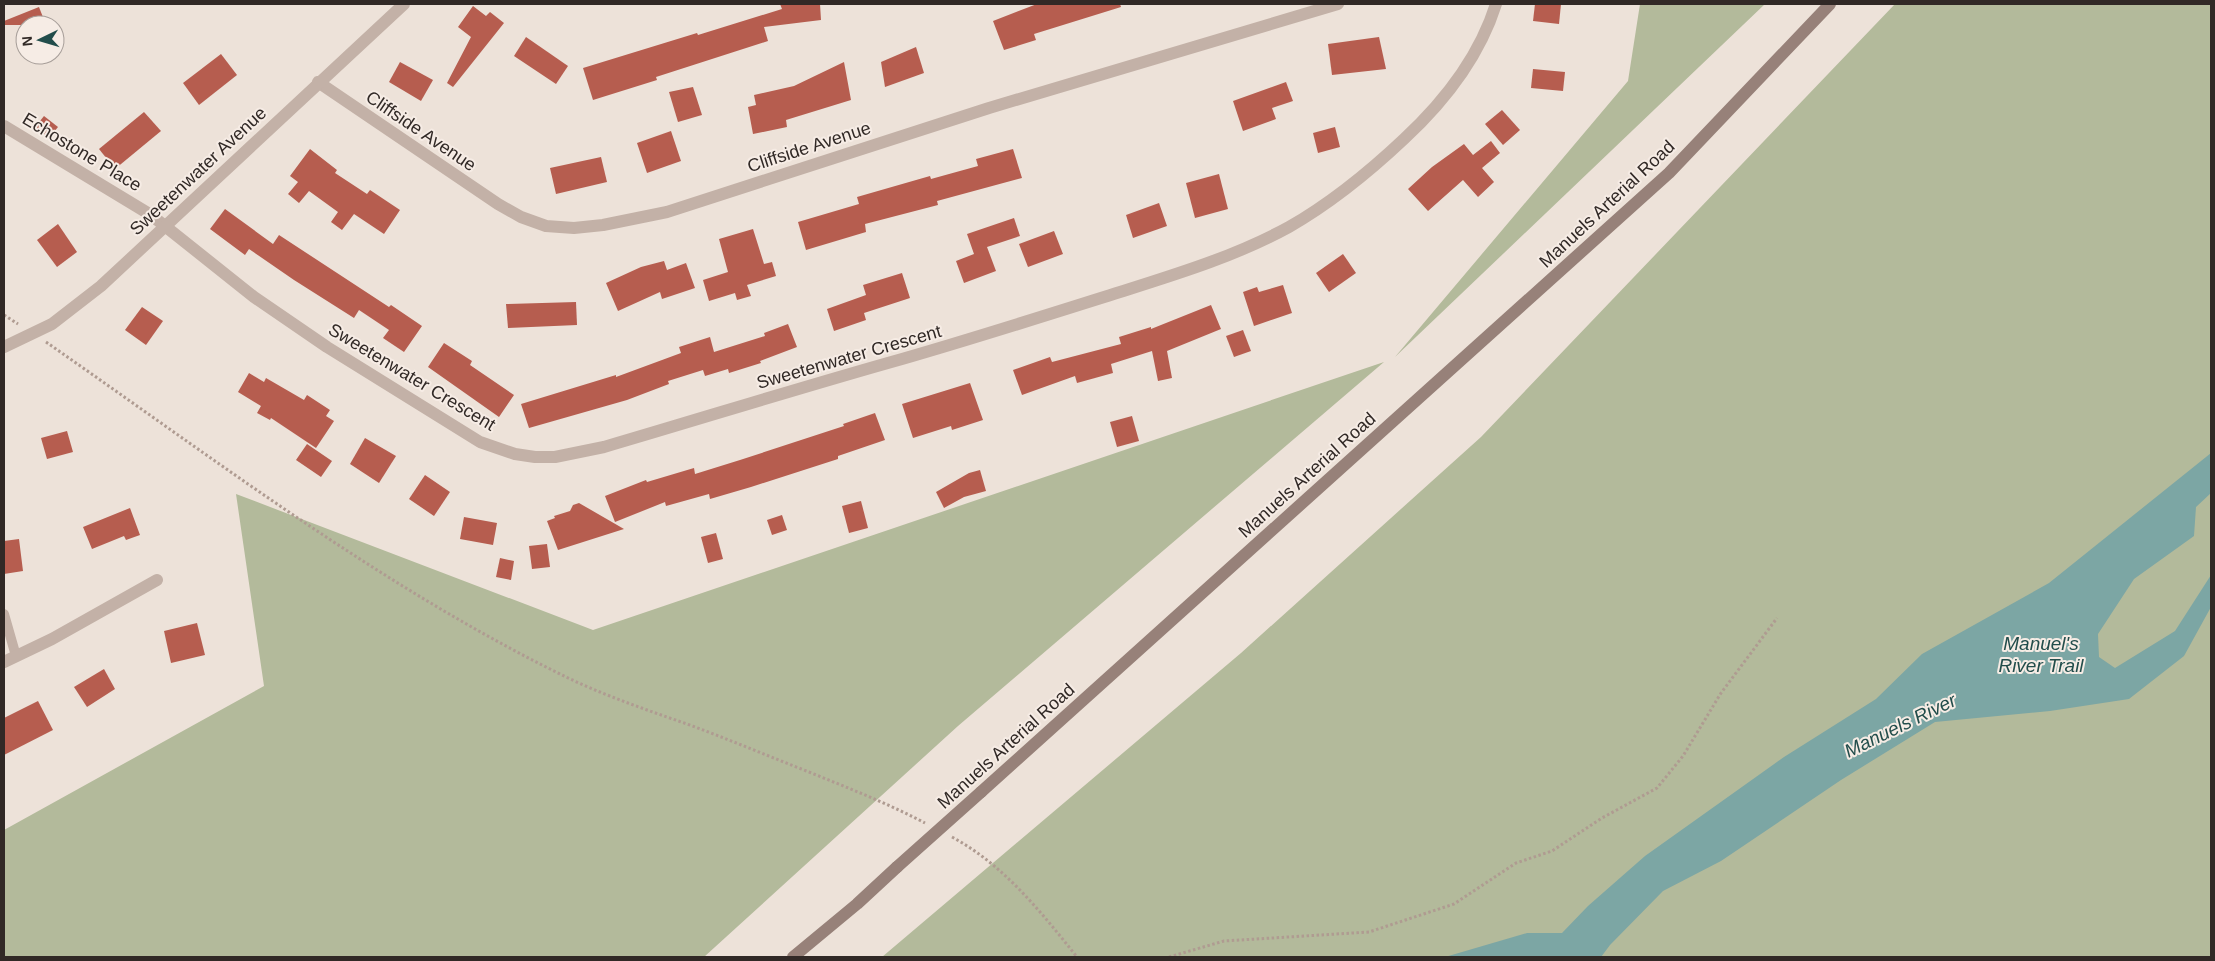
<svg xmlns="http://www.w3.org/2000/svg" width="2215" height="961" viewBox="0 0 2215 961" font-family="Arial,sans-serif">
<rect width="100%" height="100%" fill="#ede2d9"/>
<g fill="#b3ba9b">
<path d="M1640,4H1765L1395,357L1628,81Z"/>
<path d="M1895,4H2211V957H882L1241,653L1481,437Z"/>
<path d="M1384,362L958,726L704,957H4V830L264,686L236,494L593,630Z"/>
</g>
<path fill="#7ca6a4" d="M2211,453V493L2196,507L2194,536L2134,579L2098,634L2099,657L2115,668L2175,631L2211,575V607L2184,656L2129,699L2050,711L1935,722L1841,780L1721,861L1663,891L1610,945L1601,957H1445L1527,933H1562L1588,906L1645,856L1784,757L1876,699L1922,654L2049,583Z"/>
<g fill="#b65d4f">
<path d="M780,4H820L821,20L764,27L768,41L656,77L657,80L593,100L583,68L697,33L698,35L782,9Z"/>
<path d="M1037,4H1120L1121,7L1034,34L1036,40L1004,50L993,21Z"/>
<path d="M1535,4H1561L1559,24L1533,21Z"/>
<path d="M473,6L486,16L490,12L504,23L453,87L447,83L471,37L458,27Z"/>
<path d="M39,7L46,25H4V21Z"/>
<path d="M526,37L568,66L556,84L514,56Z"/>
<path d="M1379,37L1386,69L1332,75L1328,44Z"/>
<path d="M916,47L924,73L885,87L881,62Z"/>
<path d="M221,54L237,75L199,105L183,83Z"/>
<path d="M400,62L433,80L421,101L389,82Z"/>
<path d="M844,62L851,100L786,120L787,127L753,134L748,107L756,105L754,95L794,86Z"/>
<path d="M1533,69L1565,72L1563,91L1531,88Z"/>
<path d="M1286,82L1293,101L1272,108L1276,119L1243,131L1233,101Z"/>
<path d="M693,87L702,115L678,122L669,92Z"/>
<path d="M1502,110L1520,130L1503,145L1485,124Z"/>
<path d="M144,112L161,131L115,169L99,149Z"/>
<path d="M44,116L58,127L49,138L35,127Z"/>
<path d="M1335,127L1340,147L1318,153L1313,133Z"/>
<path d="M671,131L681,161L647,173L637,143Z"/>
<path d="M1491,141L1500,153L1482,168L1494,182L1478,197L1463,180L1428,211L1408,189L1432,167L1464,144L1473,155Z"/>
<path d="M310,149L337,170L335,173L367,194L370,190L400,210L384,234L354,214L342,230L331,222L338,212L309,191L299,203L288,194L298,182L290,176Z"/>
<path d="M1013,149L1022,178L937,201L938,205L865,224L866,232L806,250L798,222L859,204L857,197L930,176L931,179L978,166L976,159Z"/>
<path d="M601,157L607,182L556,194L550,168Z"/>
<path d="M1219,174L1228,209L1195,218L1186,183Z"/>
<path d="M1159,203L1167,226L1133,238L1126,215Z"/>
<path d="M225,209L273,244L279,235L389,307L391,305L422,326L404,352L383,338L389,330L359,310L354,318L294,280L249,249L245,255L210,229Z"/>
<path d="M1014,218L1020,236L987,247L996,271L964,283L956,261L974,254L967,234Z"/>
<path d="M58,224L77,252L57,267L37,240Z"/>
<path d="M753,229L764,264L772,262L776,276L747,285L751,296L737,300L735,293L709,301L703,280L728,272L719,239Z"/>
<path d="M1054,231L1063,254L1028,267L1019,244Z"/>
<path d="M1343,254L1356,273L1329,292L1316,273Z"/>
<path d="M664,261L667,270L686,263L695,288L662,299L660,292L618,311L606,283L641,267Z"/>
<path d="M902,273L910,298L864,313L866,320L834,331L827,309L866,295L863,285Z"/>
<path d="M1283,285L1292,313L1254,326L1243,292L1257,287L1259,292Z"/>
<path d="M576,302L577,325L508,328L506,304Z"/>
<path d="M1211,305L1221,329L1167,351L1172,378L1158,381L1152,351L1111,364L1113,373L1077,383L1075,376L1022,395L1013,370L1050,357L1052,362L1121,344L1119,337L1151,327V329Z"/>
<path d="M142,307L163,321L146,345L125,330Z"/>
<path d="M788,324L797,347L760,361L761,363L729,373L728,369L705,376L703,370L668,381L669,384L627,400L529,428L521,404L616,375V377L681,353L679,347L710,337L714,352L765,336L764,333Z"/>
<path d="M1243,330L1251,351L1234,357L1226,336Z"/>
<path d="M444,343L472,361L470,365L514,395L499,417L428,367Z"/>
<path d="M249,373L264,382L266,378L304,400L307,395L330,410L326,416L334,421L316,448L271,418L270,420L257,413L261,406L238,392Z"/>
<path d="M970,383L983,420L952,430L951,426L913,438L902,404Z"/>
<path d="M875,413L885,440L838,456V459L751,487L710,499L709,494L666,506L665,502L615,522L605,496L646,480L647,482L694,468L695,474L740,460L844,426L843,424Z"/>
<path d="M1132,416L1139,441L1117,447L1110,422Z"/>
<path d="M67,431L73,452L47,459L41,438Z"/>
<path d="M365,438L396,456L379,483L350,464Z"/>
<path d="M307,444L332,461L321,477L296,460Z"/>
<path d="M980,470L986,491L964,497L944,508L936,492L969,473Z"/>
<path d="M425,475L450,492L434,516L409,499Z"/>
<path d="M861,501L868,528L849,533L842,506Z"/>
<path d="M579,503L624,529L558,550L547,521L555,518L554,516L570,511L573,505Z"/>
<path d="M130,508L140,535L126,540L124,536L92,549L83,527Z"/>
<path d="M782,515L787,530L772,535L767,520Z"/>
<path d="M464,517L497,523L493,545L460,539Z"/>
<path d="M716,533L723,559L708,563L701,537Z"/>
<path d="M19,539L23,571L4,574V541Z"/>
<path d="M547,544L550,567L532,569L529,546Z"/>
<path d="M500,558L514,561L511,580L496,577Z"/>
<path d="M197,623L205,655L171,663L164,631Z"/>
<path d="M104,669L115,689L87,707L74,687Z"/>
<path d="M38,701L53,730L4,755V718Z"/>
</g>
<g fill="none" stroke-linecap="round" stroke-linejoin="round">
<g stroke="#af9b91" stroke-width="3" stroke-dasharray="2.5 2.5" stroke-linecap="butt">
<path d="M4,315L18,324"/>
<path d="M46,342C213,458 378,584 560,674C600,694 644,709 687,724C728,739 768,756 809,772C848,788 887,803 925,823"/>
<path d="M952,837C1004,865 1041,912 1077,957"/>
<path d="M1169,957L1224,941L1369,932L1454,904L1516,863L1552,851L1602,818L1657,788L1683,756L1721,693L1777,618"/>
</g>
<path stroke="#c3b1a7" stroke-width="10" d="M4,614L16,656"/>
<g stroke="#c3b1a7" stroke-width="12">
<path d="M318,82L498,204L521,217L546,226L574,228L603,225L667,212L989,108L1338,4"/>
<path d="M4,126L151,215L254,297L327,347L480,442L515,454L535,457H555L604,447C703,418 802,387 902,359C975,338 1047,315 1120,292C1177,274 1236,256 1289,227C1331,203 1369,172 1404,139C1445,101 1479,58 1496,4"/>
<path d="M4,347L52,324L101,286L404,4"/>
<path d="M4,662L52,639L157,580"/>
</g>
<g stroke="#978179" stroke-width="12">
<path d="M981,792L1669,173L1830,4"/>
<path d="M793,957L857,904L897,867"/>
</g>
<path stroke="#978179" stroke-width="12" d="M897,867L981,792"/>
</g>
<g text-anchor="middle" stroke-width="4" stroke-linejoin="round" paint-order="stroke">
<g font-size="18" fill="#312926" stroke="#f6ece5">
<text transform="translate(421 131) rotate(34)" y="6">Cliffside Avenue</text>
<text transform="translate(809 147) rotate(-18)" y="6">Cliffside Avenue</text>
<text transform="translate(82 152) rotate(31)" y="6">Echostone Place</text>
<text transform="translate(198 171) rotate(-43)" y="6">Sweetenwater Avenue</text>
<text transform="translate(1607 204) rotate(-43)" y="6">Manuels Arterial Road</text>
<text transform="translate(849 357) rotate(-16)" y="6">Sweetenwater Crescent</text>
<text transform="translate(412 377) rotate(31)" y="6">Sweetenwater Crescent</text>
<text transform="translate(1307 475) rotate(-42)" y="6">Manuels Arterial Road</text>
<text transform="translate(1006 746) rotate(-42)" y="6">Manuels Arterial Road</text>
</g>
<g font-size="19" font-style="italic" fill="#224d4b" stroke="#f6ece5">
<text x="2041" y="650">Manuel's<tspan x="2041" dy="22">River Trail</tspan></text>
<text transform="translate(1900 725) rotate(-26)" y="7">Manuels River</text>
</g>
</g>
<rect width="2215" height="961" fill="none" stroke="#312926" stroke-width="10"/>
<g transform="translate(40 40) rotate(265)"><circle r="24" fill="#f6ece5" stroke="#a79e99"/>
<path d="M0-4L9 19L0 12L-9 19Z" fill="#224d4b"/>
<text y="-8" font-size="14" font-weight="bold" text-anchor="middle" fill="#312926">N</text>
</g>
</svg>
